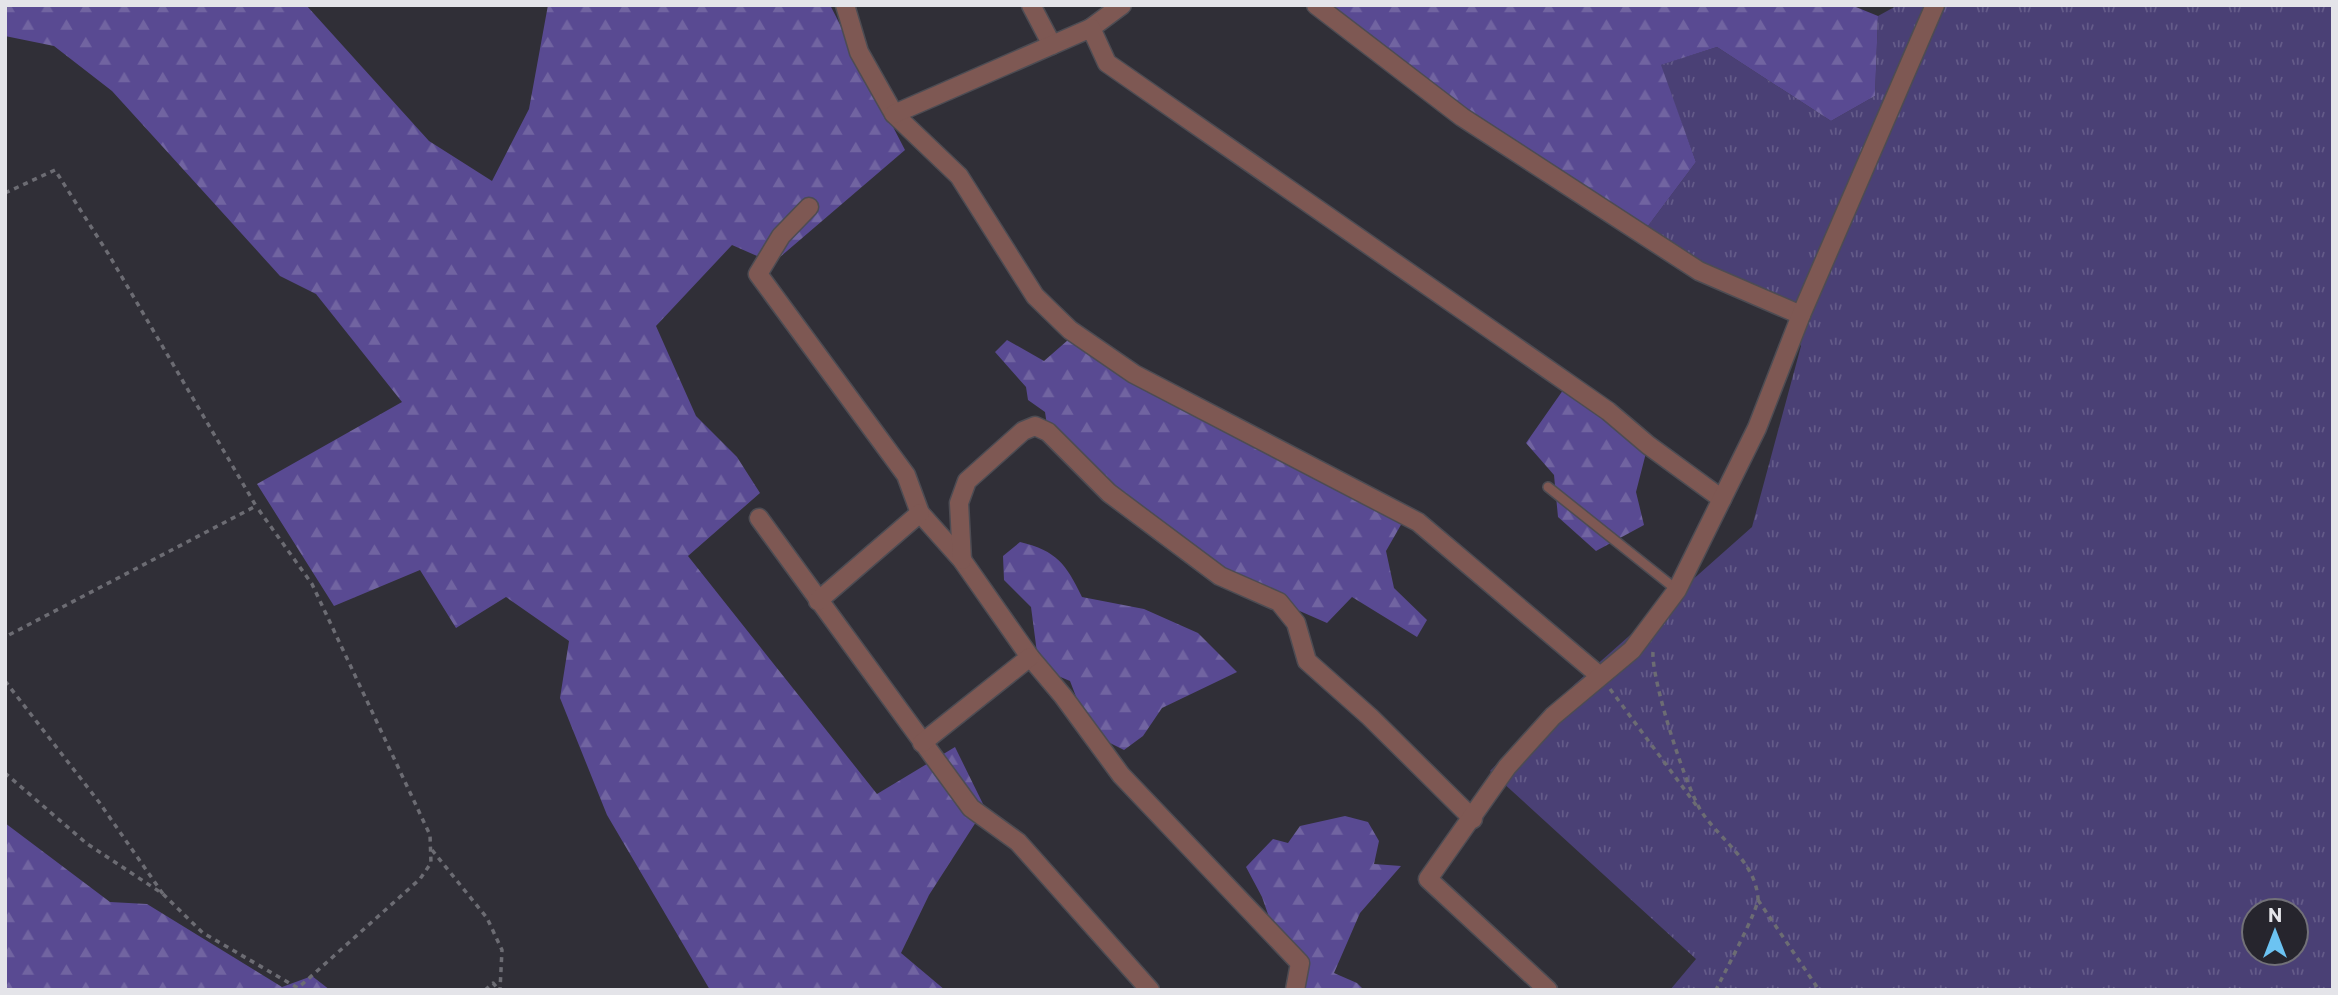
<svg xmlns="http://www.w3.org/2000/svg" width="2338" height="995" viewBox="0 0 2338 995" font-family="Commissioner,sans-serif">
<defs>
<pattern id="grass-tufts" width="24" height="20" patternUnits="userSpaceOnUse" patternTransform="scale(1.75)"><rect width="24" height="20" fill="#4a4075"/><path d="M3 7l-1-3M5 7V3M7 7l1-3M15 17l-1-3M17 17v-4M19 17l1-3" fill="none" stroke="#645b89"/></pattern>
<pattern id="forest-firs" width="22" height="20" patternUnits="userSpaceOnUse" patternTransform="scale(1.75)"><rect width="22" height="20" fill="#594a92"/><path d="M5 1l3.5 6h-7zM16 11l3.5 6h-7z" fill="#7164a1"/></pattern>
</defs>
<rect width="100%" height="100%" fill="#302f37"/>
<path fill="url(#grass-tufts)" fill-rule="evenodd" d="M1898,5H2333V990H1670L1696,959L1490,771L1575,684L1752,527L1801,346L1780,306L1699,271L1645,230L1696,162L1660,65L1717,47L1831,121L1875,96L1878,16ZM2254,911H2296V953H2254Z"/>
<g fill="url(#forest-firs)">
<path d="M5,5H306L429,141L492,181L529,109L548,5H830L905,150L773,263L732,245L656,326L696,416L737,457L760,493L688,556L877,794L955,747L985,808L929,895L901,953L945,990H710L607,815L560,698L569,641L506,597L456,628L420,570L334,606L257,484L402,402L316,294L280,276L112,91L54,46L5,36Z"/>
<path d="M1328,5H1851L1878,16L1875,96L1831,121L1717,47L1661,65L1696,162L1645,230L1447,99Z"/>
<path d="M1007,340L1044,361L1068,340L1406,516L1386,551L1394,588L1427,620L1417,637L1352,597L1327,623L1220,576L1048,432L1045,412L1028,400L1026,387L995,352Z"/>
<path d="M1568,383L1648,445L1636,492L1644,525L1596,551L1558,517L1554,475L1526,443Z"/>
<path d="M1020,542C1057,551 1066,564 1082,597L1144,609L1198,633L1237,672L1162,708L1143,736L1124,750L1090,733L1070,681L1039,668L1031,607L1004,580L1003,556Z"/>
<path d="M1345,816L1368,822L1379,841L1374,864L1401,866L1360,913L1334,973L1357,983L1364,990H1295L1300,963L1270,920L1262,897L1246,867L1273,839L1288,843L1300,826Z"/>
<path d="M5,823L110,902L147,904L282,987L312,976L330,990H5Z"/>
</g>
<g fill="none" stroke-linecap="round" stroke-linejoin="round">
<g stroke="#4d4c53" stroke-width="12">
<path id="service" d="M1548,487L1677,590"/>
</g>
<g stroke="#4d4c53" stroke-width="21">
<g id="minor">
<path d="M845,5L859,52L894,114L959,176L1035,296L1070,330L1134,374L1418,522L1600,676"/>
<path d="M1031,5L1052,45"/>
<path d="M1316,5L1462,117L1699,271L1801,315"/>
<path d="M1091,28L1122,5"/>
<path d="M894,114L1091,28L1107,63L1608,411L1648,445L1722,499"/>
<path d="M809,207L781,236L758,274L906,475L920,513L962,560L1030,657L1063,696L1121,775L1300,963L1295,990"/>
<path d="M759,518L971,808L1018,842L1150,990"/>
<path d="M962,560L959,503L967,481L1023,431L1035,426L1048,432L1109,493L1220,576L1279,602L1296,623L1307,661L1370,717L1473,819"/>
<path d="M818,601L920,513"/>
<path d="M922,743L1030,657"/>
<path d="M1548,990L1428,879L1507,767L1553,716L1632,650L1677,590L1757,428L1801,315L1935,5"/>
</g>
</g>
<g stroke="#6c6c73" stroke-width="3.5" stroke-dasharray="5 5" stroke-linecap="butt">
<path d="M5,193L55,170L109,255L256,506L5,637"/>
<path d="M1653,652C1651,679 1687,792 1703,814C1722,841 1755,862 1758,898C1759,909 1723,975 1716,990"/>
<path d="M5,681L99,802L163,894L86,843L5,773"/>
<path d="M1610,689L1699,809"/>
<path d="M432,850L487,918L502,950L500,990"/>
<path d="M163,894L203,933L298,988L420,879L431,863L430,835L312,584L256,506"/>
<path d="M1758,900L1819,990"/>
<path d="M485,990L493,983L499,990"/>
</g>
<use href="#service" stroke="#7e5853" stroke-width="9"/>
<use href="#minor" stroke="#7e5853" stroke-width="18"/>
</g>
<rect width="2338" height="995" fill="none" stroke="#e4e4e9" stroke-width="14"/>
<g transform="translate(2275 932)"><circle r="33" fill="#26252d" stroke="#727178" stroke-width="2"/>
<path d="M0-5L12 26L0 18L-12 26Z" fill="#6cc3f2"/>
<text y="-10" font-size="19" font-weight="bold" text-anchor="middle" fill="#e4e4e9">N</text>
</g>
</svg>
